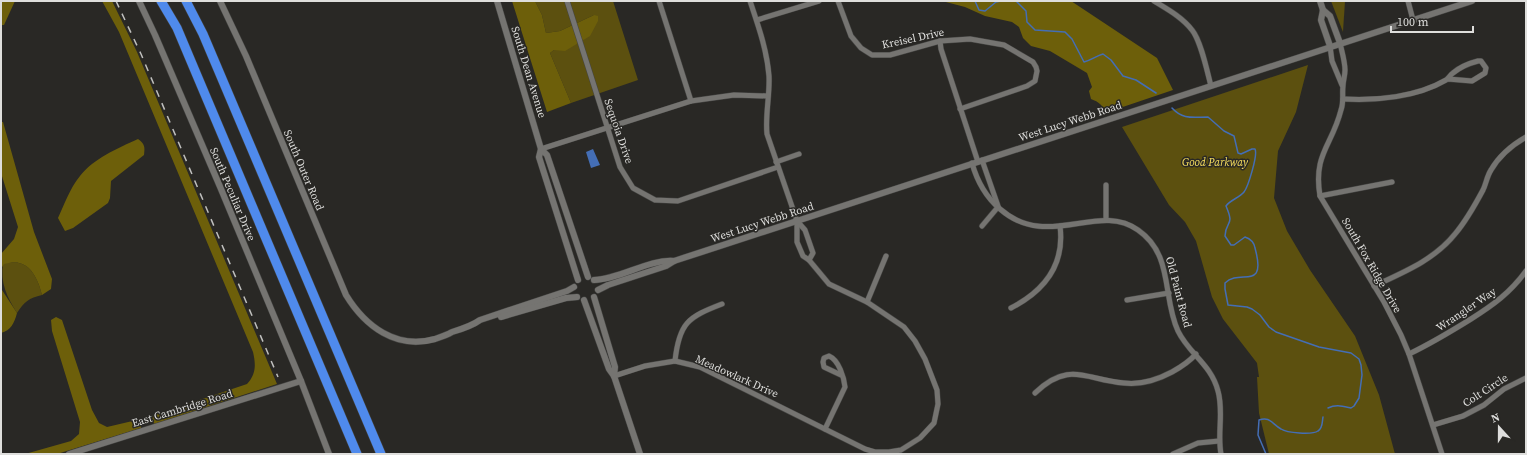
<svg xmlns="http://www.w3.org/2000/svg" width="1527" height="455" viewBox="0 0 1527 455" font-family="'Source Serif 4',serif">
<rect width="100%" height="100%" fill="#292825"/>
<g fill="#5c500f">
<path d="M535,1H613L638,80L571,103L550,53L554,50H565L594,15L560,31L546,33L542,15Z"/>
<path d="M1331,1H1345L1343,32Z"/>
<path d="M1308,65L1296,112L1278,151L1274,198L1287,231L1310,270L1355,336L1379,395L1395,454H1269L1259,413L1257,377H1259L1257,363L1223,319L1212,297L1196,241L1185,222L1169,205L1122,127Z"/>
<path d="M3,263C8,263 15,262 19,263C33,266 39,283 42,295C29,298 24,302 17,313C7,297 0,283 3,263Z"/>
</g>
<g fill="#6d5f0a">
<path d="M1,1H15L4,25H1Z"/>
<path d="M102,1H112L137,52L277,384L154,424L152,416L247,384C256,374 256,365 253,352L119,32Z"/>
<path d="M512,1H535L542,15L546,33L560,31L594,15L598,16V21L590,36L565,51L554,50L550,53L571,103L547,112Z"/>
<path d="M942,1H1071L1157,58L1173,90L1105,113C1103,105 1099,102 1091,99L1089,91L1092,87L1087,73L1050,51L1031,46L1023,38L1019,27L1012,22L985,16L965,7Z"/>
<path d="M1,122H3L34,232L52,279L51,289L42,295C39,283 33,266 19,263C15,262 8,263 4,264L1,269V254L14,239L18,227L1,173Z"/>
<path d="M138,139C145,144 145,147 144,155L111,181L110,198L108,203L73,228L65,231L58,218C64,205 70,188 80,176C93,159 118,148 138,139Z"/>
<path d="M1,284L2,290L17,313C14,324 11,330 1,333Z"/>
<path d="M56,317L62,320L92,410L99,423L107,427L141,419V428L57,454H25L71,441L79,434L80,422L52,331L51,320Z"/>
</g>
<path fill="#446eb5" d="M593,149L600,165L591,168L586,152Z"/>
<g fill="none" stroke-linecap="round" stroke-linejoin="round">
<g stroke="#446eb5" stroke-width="1.5">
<path d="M975,1L979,10L985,11L996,2L1001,1"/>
<path d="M1016,1L1026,11L1027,22L1035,30L1065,32L1072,39L1084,62C1092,60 1096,56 1103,54L1111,60L1123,76L1136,80L1156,93"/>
<path d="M1172,108C1183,120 1193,117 1208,117L1224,131L1234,136L1238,153L1241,154L1252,149H1255C1258,155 1248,187 1244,192C1239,198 1230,200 1226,206C1235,227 1226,219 1225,236L1231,245H1234L1245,237C1251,239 1254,242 1255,248C1267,292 1240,268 1225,283V289L1228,305L1247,307L1252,309L1260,315L1269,327L1276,332L1319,347L1351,353L1359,359L1361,365L1362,375L1359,398L1354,406L1351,408C1342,406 1336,404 1328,408"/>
<path d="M1266,454L1258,435L1259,420C1270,416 1272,424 1281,429C1287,433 1312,435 1318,431C1323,428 1322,422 1323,417"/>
</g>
<g stroke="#464644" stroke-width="6">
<g id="minor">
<path d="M567,1L620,167L633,188L655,200L678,201L778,167"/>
<path d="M659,1L691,101"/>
<path d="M838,1L851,36L861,48L872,55H890L940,41L970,39L1004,45L1033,62L1036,67L1037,71L1035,81L1027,86L960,109"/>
<path d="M1154,1C1167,9 1182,17 1192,30C1201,41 1207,71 1211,86"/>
<path d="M1408,1L1413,20"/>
<path d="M757,20L819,1"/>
<path d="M940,41L941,49L978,162"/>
<path d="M1340,43C1342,52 1345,62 1345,70C1345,76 1343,81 1343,86C1342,94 1344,102 1341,110C1332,146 1313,154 1320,196L1384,302L1401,335L1409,354L1442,454"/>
<path d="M1330,46L1332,61L1342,85"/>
<path d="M1343,99C1376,101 1417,97 1446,80C1449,78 1450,75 1453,73C1459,68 1470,63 1478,61H1481L1486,68L1485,73L1472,81L1448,79"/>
<path d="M541,149L691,101L734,95L767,96"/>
<path d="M982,160L998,206"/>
<path d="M776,162L799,154"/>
<path d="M972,163C977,181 986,197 1000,209C1048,251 1098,201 1138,230C1174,255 1162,297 1178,331C1189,354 1211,364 1218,391C1224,412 1217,433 1221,454"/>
<path d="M1106,185V220"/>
<path d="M1320,196L1392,182"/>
<path d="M797,221L805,230L813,253L809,260"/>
<path d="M982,226L998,207"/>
<path d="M1374,286C1404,272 1434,260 1455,234C1466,221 1475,205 1483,190C1486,184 1487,176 1491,170C1499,156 1512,145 1526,137"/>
<path d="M1127,300L1169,293"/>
<path d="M867,302L886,256"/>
<path d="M1011,308C1044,291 1065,265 1060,226"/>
<path d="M1409,354C1430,344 1450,332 1471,319C1493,305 1510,293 1526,271"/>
<path d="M675,361C679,323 688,317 722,304"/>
<path d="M614,376L645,366L675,361L700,367L865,449L875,452H889L901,450L920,438L934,423L938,404L937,390L925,359L915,341L904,327L867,302L829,284L809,260L803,256L797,242V221L767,134C765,115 770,95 769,76C767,50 758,25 750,1"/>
<path d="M1035,393C1069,360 1086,380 1124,383C1141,385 1157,380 1172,372C1181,367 1189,362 1196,354"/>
<path d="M1433,425L1463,416L1484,405L1504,389L1526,378"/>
<path d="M825,429L845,387C844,378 839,360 829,356L824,358L823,362L824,367L841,375"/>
<path d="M1173,454L1198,443L1219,441"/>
</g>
</g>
<g stroke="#464644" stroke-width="7">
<g id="tertiary">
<path d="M139,1L155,35L221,189L301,381L329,454"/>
<path d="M220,1L246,56L346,295C365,326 396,350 435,339C441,337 447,335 452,332C462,329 472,326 480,320L567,291L574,287"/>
<path d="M497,1L541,149L547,155L588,277"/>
<path d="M1320,1L1323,10L1321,20L1330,46"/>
<path d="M1323,10L1330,16L1340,43"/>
<path d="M541,149L539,157L578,280"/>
<path d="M594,280C621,279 648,259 674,261"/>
<path d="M598,290L608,285L666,266L674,261C940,174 1206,87 1472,1"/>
<path d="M594,297L615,367L614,376"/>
<path d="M584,300L609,369L614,376L640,454"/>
<path d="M501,317L566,298L577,297"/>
<path d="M69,454L301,381"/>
</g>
</g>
<g stroke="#464644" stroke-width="10">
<g id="motorway">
<path d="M161,1L177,28L193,66L357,454"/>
<path d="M186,1L203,34L381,454"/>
</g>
</g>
<use href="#minor" stroke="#757471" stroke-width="5"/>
<use href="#tertiary" stroke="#757471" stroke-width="6"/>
<use href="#motorway" stroke="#4f8aec" stroke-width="9"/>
<path stroke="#c0c0be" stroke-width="1.5" stroke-dasharray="7 7" stroke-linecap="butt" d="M116,1L141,54L278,377"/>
</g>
<g text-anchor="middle" stroke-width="3" stroke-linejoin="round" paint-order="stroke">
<g font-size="11" fill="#dededc" stroke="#292825">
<text transform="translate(913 38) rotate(-12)" y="4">Kreisel Drive</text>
<text transform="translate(529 72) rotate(73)" y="4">South Dean Avenue</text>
<text transform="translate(1070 121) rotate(-18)" y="4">West Lucy Webb Road</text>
<text transform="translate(619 131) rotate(71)" y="4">Sequoia Drive</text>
<text transform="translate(304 170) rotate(67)" y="4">South Outer Road</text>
<text transform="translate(233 194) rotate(67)" y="4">South Peculiar Drive</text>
<text transform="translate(762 222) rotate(-18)" y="4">West Lucy Webb Road</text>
<text transform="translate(1372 265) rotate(60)" y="4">South Fox Ridge Drive</text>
<text transform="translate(1179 292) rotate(75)" y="4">Old Paint Road</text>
<text transform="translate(1466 309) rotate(-34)" y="4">Wrangler Way</text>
<text transform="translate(737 376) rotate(24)" y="4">Meadowlark Drive</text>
<text transform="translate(1485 390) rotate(-33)" y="4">Colt Circle</text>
<text transform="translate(182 408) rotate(-17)" y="4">East Cambridge Road</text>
</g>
<g font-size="11" font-style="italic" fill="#fae15e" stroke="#292825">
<text x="1215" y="166">Good Parkway</text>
</g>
</g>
<rect width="1527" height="455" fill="none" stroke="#dededc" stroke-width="4"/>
<g transform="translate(1499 427) rotate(339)" stroke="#292825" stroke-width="3" paint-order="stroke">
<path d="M0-3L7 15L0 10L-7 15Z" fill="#dededc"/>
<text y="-6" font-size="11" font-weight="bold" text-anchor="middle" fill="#dededc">N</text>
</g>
<path d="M1391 26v6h82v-6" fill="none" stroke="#dededc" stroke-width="2"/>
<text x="1397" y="26" font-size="12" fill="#dededc" stroke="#292825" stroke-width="3" paint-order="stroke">100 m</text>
</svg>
